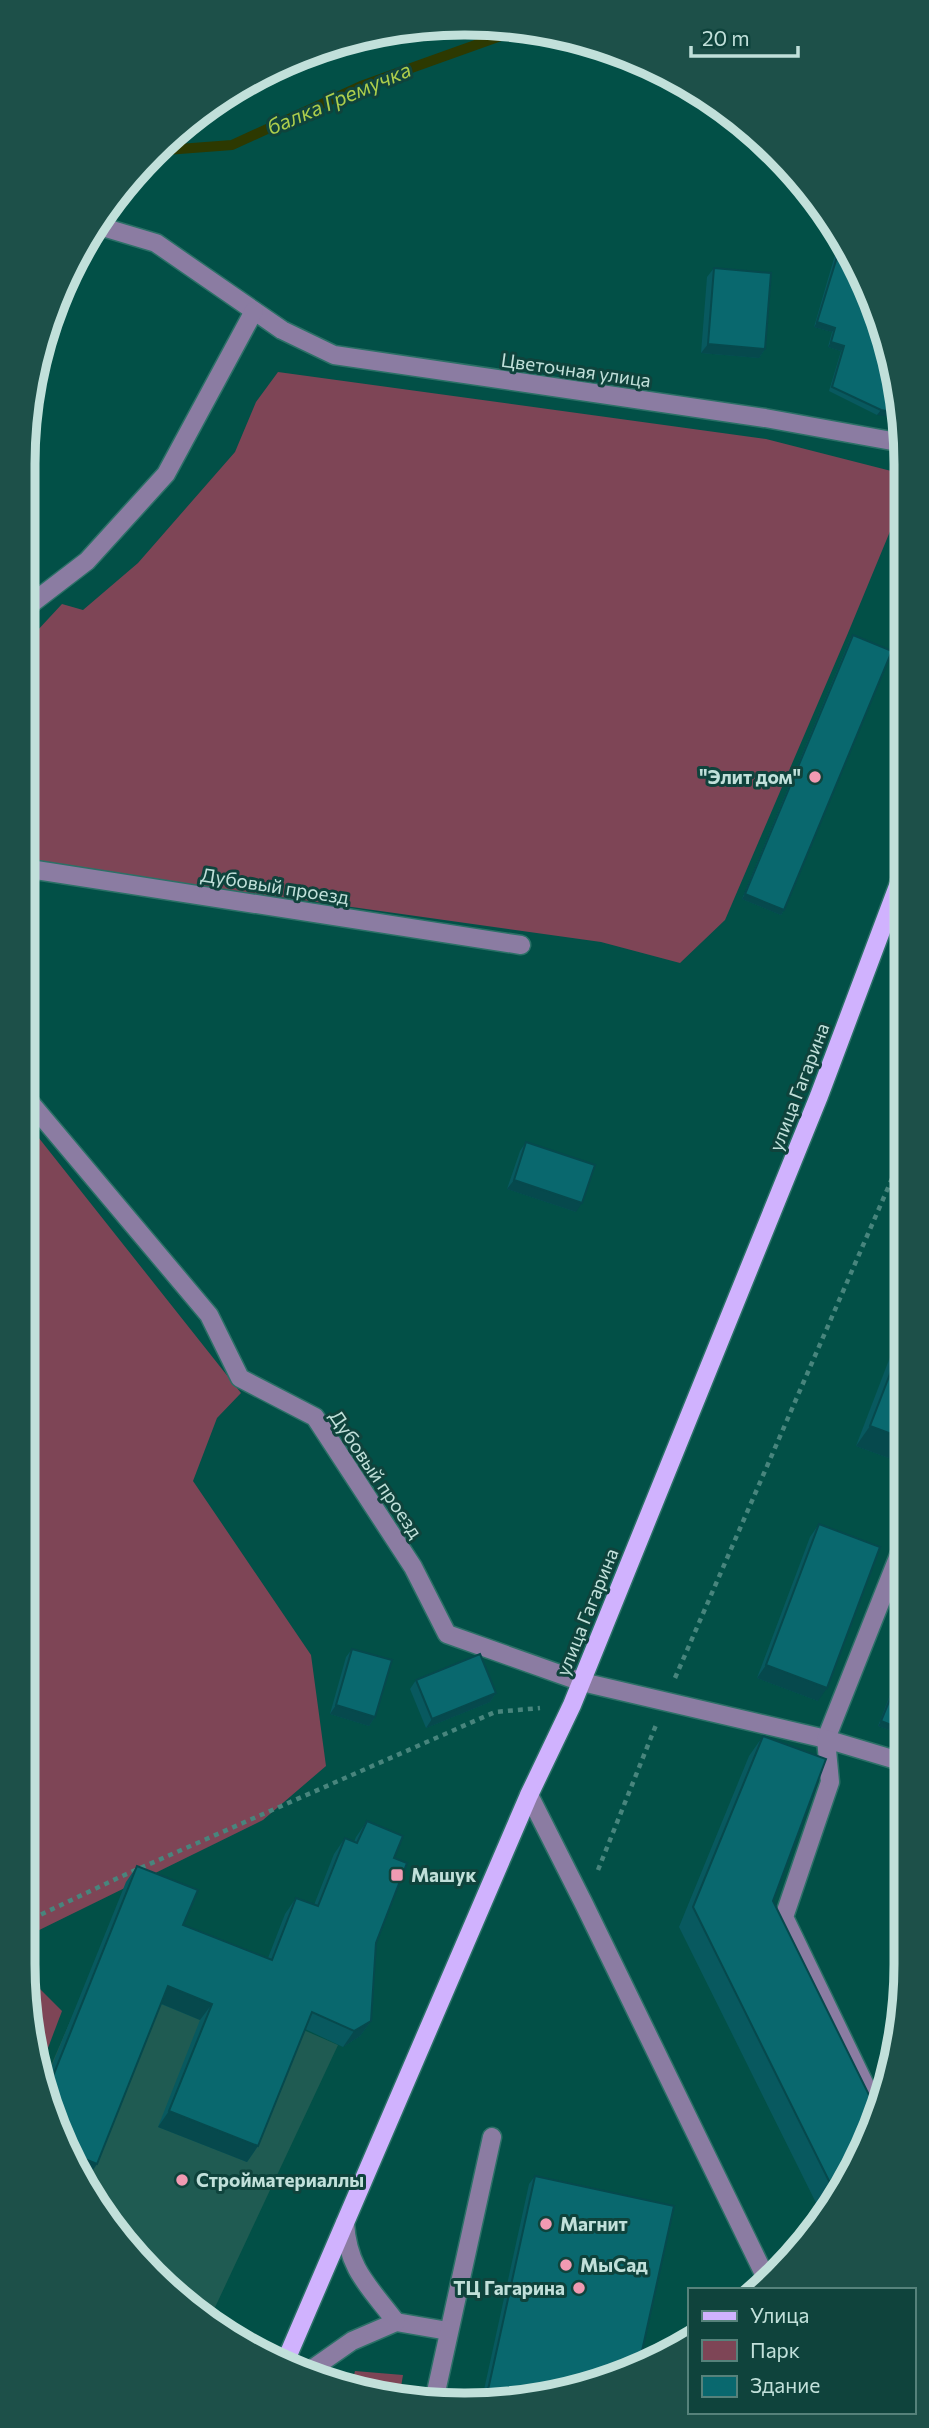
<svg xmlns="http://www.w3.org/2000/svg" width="929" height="2428" viewBox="0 0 929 2428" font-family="Commissioner,sans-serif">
<rect width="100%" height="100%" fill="#025047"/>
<path fill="#1f5b52" d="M104,1943L338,2045L210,2318L132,2254L46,2106L43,2084Z"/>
<g fill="#7e4556">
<path d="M278,372L766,439L903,474V500L848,633L725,920L680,963L601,942L23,861V646L62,604L83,610L138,563L235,452L256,402Z"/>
<path d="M23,1118L241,1393L217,1418L193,1481L311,1655L326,1766L263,1820L23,1938Z"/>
<path d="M24,1973L62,2011L40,2069Z"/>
<path d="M355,2371L403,2375L399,2399L352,2383Z"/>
</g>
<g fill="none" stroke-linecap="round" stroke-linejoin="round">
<path stroke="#2d3901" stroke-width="10" d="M166,150L232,145L361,86L509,33"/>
<g stroke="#2c7067" stroke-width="21">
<g id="minor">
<path d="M99,226L156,243L282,330L334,355L765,418L903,443"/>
<path d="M23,610L87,561L166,474L254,311"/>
<path d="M23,868L521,945"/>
<path d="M23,1094L209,1315L240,1378L315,1417L413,1567L447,1634L582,1682L826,1739L905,1540"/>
<path d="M529,1795L584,1904L766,2278"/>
<path d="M876,2108L784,1917L830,1782L826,1739L906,1763"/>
<path d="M396,2322L448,2331"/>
<path d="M312,2369L352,2341L396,2322C369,2286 348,2270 345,2223"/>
<path d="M434,2401L492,2137"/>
</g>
</g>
<g stroke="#2c7067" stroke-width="21">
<path id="major" d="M286,2360L529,1795L572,1705L819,1096L904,870"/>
</g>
<g stroke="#48857d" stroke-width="4.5" stroke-dasharray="5 5" stroke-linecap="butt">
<path d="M675,1678L904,1151"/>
<path d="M598,1870L656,1725"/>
<path d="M23,1923L120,1877L495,1712L540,1708"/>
</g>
<use href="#minor" stroke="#8b7ca2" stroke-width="18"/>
<use href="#major" stroke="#d0b2fe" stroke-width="18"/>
</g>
<g fill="#08595f">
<path d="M841,244L902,406L877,415L829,391L841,351L828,347L832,332L814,327L837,248Z"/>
<path d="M714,268L765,349L759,358L701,353L707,277Z"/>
<path d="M853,635L784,910L781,915L742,899L850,639Z"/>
<path d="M526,1142L576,1212L507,1189L520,1151Z"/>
<path d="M905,1318V1464L856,1446Z"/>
<path d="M819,1524L818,1701L757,1678L810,1537Z"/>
<path d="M352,1649L375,1717L369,1726L330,1714L346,1657Z"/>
<path d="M905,1656L906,1736L878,1726Z"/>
<path d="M416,1680L496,1693L490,1702L426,1728L410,1689Z"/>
<path d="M763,1736L773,1901L876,2109L823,2217L679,1927L749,1756Z"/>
<path d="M367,1821L394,1858L376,1943L371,2021L360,2036L343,2047L305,2029L258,2146L247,2162L158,2127L200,2020L161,2004L97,2164L88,2177L46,2106L43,2088L126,1882L137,1866L183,1925L268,1958L285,1914L296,1898L314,1905L334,1854L345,1838L354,1842L356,1837Z"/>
<path d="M535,2176L551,2397L482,2399L529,2184Z"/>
</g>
<g fill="#06494d">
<path d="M817,322L835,328L832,332L814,327Z"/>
<path d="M831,342L844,346L841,351L828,347Z"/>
<path d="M708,344L765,349L759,358L701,353Z"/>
<path d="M881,410L902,414V419L877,415Z"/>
<path d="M745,894L784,910L781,915L742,899Z"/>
<path d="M514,1180L582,1203L576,1212L507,1189Z"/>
<path d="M870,1426L905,1439V1464L856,1446Z"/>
<path d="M766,1665L827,1688L818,1701L757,1678Z"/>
<path d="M496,1693L490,1702L426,1728L432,1719Z"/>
<path d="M336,1705L375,1717L369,1726L330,1714Z"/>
<path d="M881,1721L906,1731V1736L878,1726Z"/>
<path d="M168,1986L212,2004L200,2020L157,2002Z"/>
<path d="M371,2021L360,2036L343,2047L354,2031Z"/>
<path d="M169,2111L258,2146L247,2162L158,2127Z"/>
<path d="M75,2155L97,2164L88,2177Z"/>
</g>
<g fill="#09686e" stroke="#06494d" stroke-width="2">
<path d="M841,244L872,295L902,406V414L881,410L832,387L844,346L831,342L835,328L817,322Z"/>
<path d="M714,268L771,273L765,349L708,344Z"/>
<path d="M853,635L892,651L784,910L745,894Z"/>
<path d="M526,1142L595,1165L582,1203L514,1180Z"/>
<path d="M905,1335V1439L870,1426Z"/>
<path d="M819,1524L880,1547L827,1688L766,1665Z"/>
<path d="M352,1649L392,1660L375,1717L336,1705Z"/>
<path d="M480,1654L496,1693L432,1719L416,1680Z"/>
<path d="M906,1660V1731L881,1721Z"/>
<path d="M763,1736L826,1759L773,1901L876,2109L835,2193L693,1907Z"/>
<path d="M367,1821L403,1836L394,1858L407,1863L376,1943L371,2021L354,2031L312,2012L258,2146L169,2111L212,2004L168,1986L97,2164L75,2155L46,2106L45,2096L137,1866L198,1890L183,1925L272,1960L296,1898L318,1906L345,1838L357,1843Z"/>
<path d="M535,2176L674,2206L640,2360L551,2397L486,2399Z"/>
</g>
<g fill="#f19ab2" stroke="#0f433c" stroke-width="2.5">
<circle cx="815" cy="777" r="7"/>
<rect x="390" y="1868" width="14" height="14" rx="3.5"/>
<circle cx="182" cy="2180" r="7"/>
<circle cx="546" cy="2224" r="7"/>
<circle cx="566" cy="2265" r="7"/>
<circle cx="579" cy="2288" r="7"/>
</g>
<g text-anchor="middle" stroke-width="6" stroke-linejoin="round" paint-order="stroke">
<g font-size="19" fill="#c1e0da" stroke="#0f433c">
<text transform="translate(576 370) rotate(8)" y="7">Цветочная улица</text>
<text transform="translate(275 886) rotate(9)" y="7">Дубовый проезд</text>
<text transform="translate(799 1087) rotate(-69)" y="7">улица Гагарина</text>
<text transform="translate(376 1474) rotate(56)" y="7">Дубовый проезд</text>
<text transform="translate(587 1612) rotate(-68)" y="7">улица Гагарина</text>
</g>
<g font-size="19" font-weight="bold" fill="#c1e0da" stroke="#0f433c" text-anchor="start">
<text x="801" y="784" text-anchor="end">"Элит дом"</text>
<text x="411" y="1882">Машук</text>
<text x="196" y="2187">Стройматериаллы</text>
<text x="560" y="2231">Магнит</text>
<text x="580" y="2272">МыСад</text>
<text x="565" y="2295" text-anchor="end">ТЦ Гагарина</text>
</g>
<g font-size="21" font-style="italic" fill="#adce4c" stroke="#0f433c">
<text transform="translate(339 99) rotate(-23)" y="7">балка Гремучка</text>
</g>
</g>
<path d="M0 0H929V2428H0ZM464 35H465A429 429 0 0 1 894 464V1964A429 429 0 0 1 465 2393H464A429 429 0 0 1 35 1964V464A429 429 0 0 1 464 35Z" fill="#1d5049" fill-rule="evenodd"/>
<path fill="none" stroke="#c1e0da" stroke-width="9" d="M464 35H465A429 429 0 0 1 894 464V1964A429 429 0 0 1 465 2393H464A429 429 0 0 1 35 1964V464A429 429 0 0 1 464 35Z"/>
<rect x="688" y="2288" width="228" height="126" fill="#0f433c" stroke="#56827b" stroke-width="2"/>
<rect x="702" y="2311" width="35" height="10" fill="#d0b2fe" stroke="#56827b" stroke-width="2"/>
<text x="750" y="2323" font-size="21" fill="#c1e0da">Улица</text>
<rect x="702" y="2340" width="35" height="21" fill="#7e4556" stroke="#56827b" stroke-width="2"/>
<text x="750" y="2358" font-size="21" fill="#c1e0da">Парк</text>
<rect x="702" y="2376" width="35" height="21" fill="#09686e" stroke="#56827b" stroke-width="2"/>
<text x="750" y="2393" font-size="21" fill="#c1e0da">Здание</text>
<path d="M691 46v10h107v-10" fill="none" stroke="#c1e0da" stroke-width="3.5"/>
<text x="702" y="46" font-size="21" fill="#c1e0da" stroke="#0f433c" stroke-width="5" paint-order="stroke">20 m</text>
</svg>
